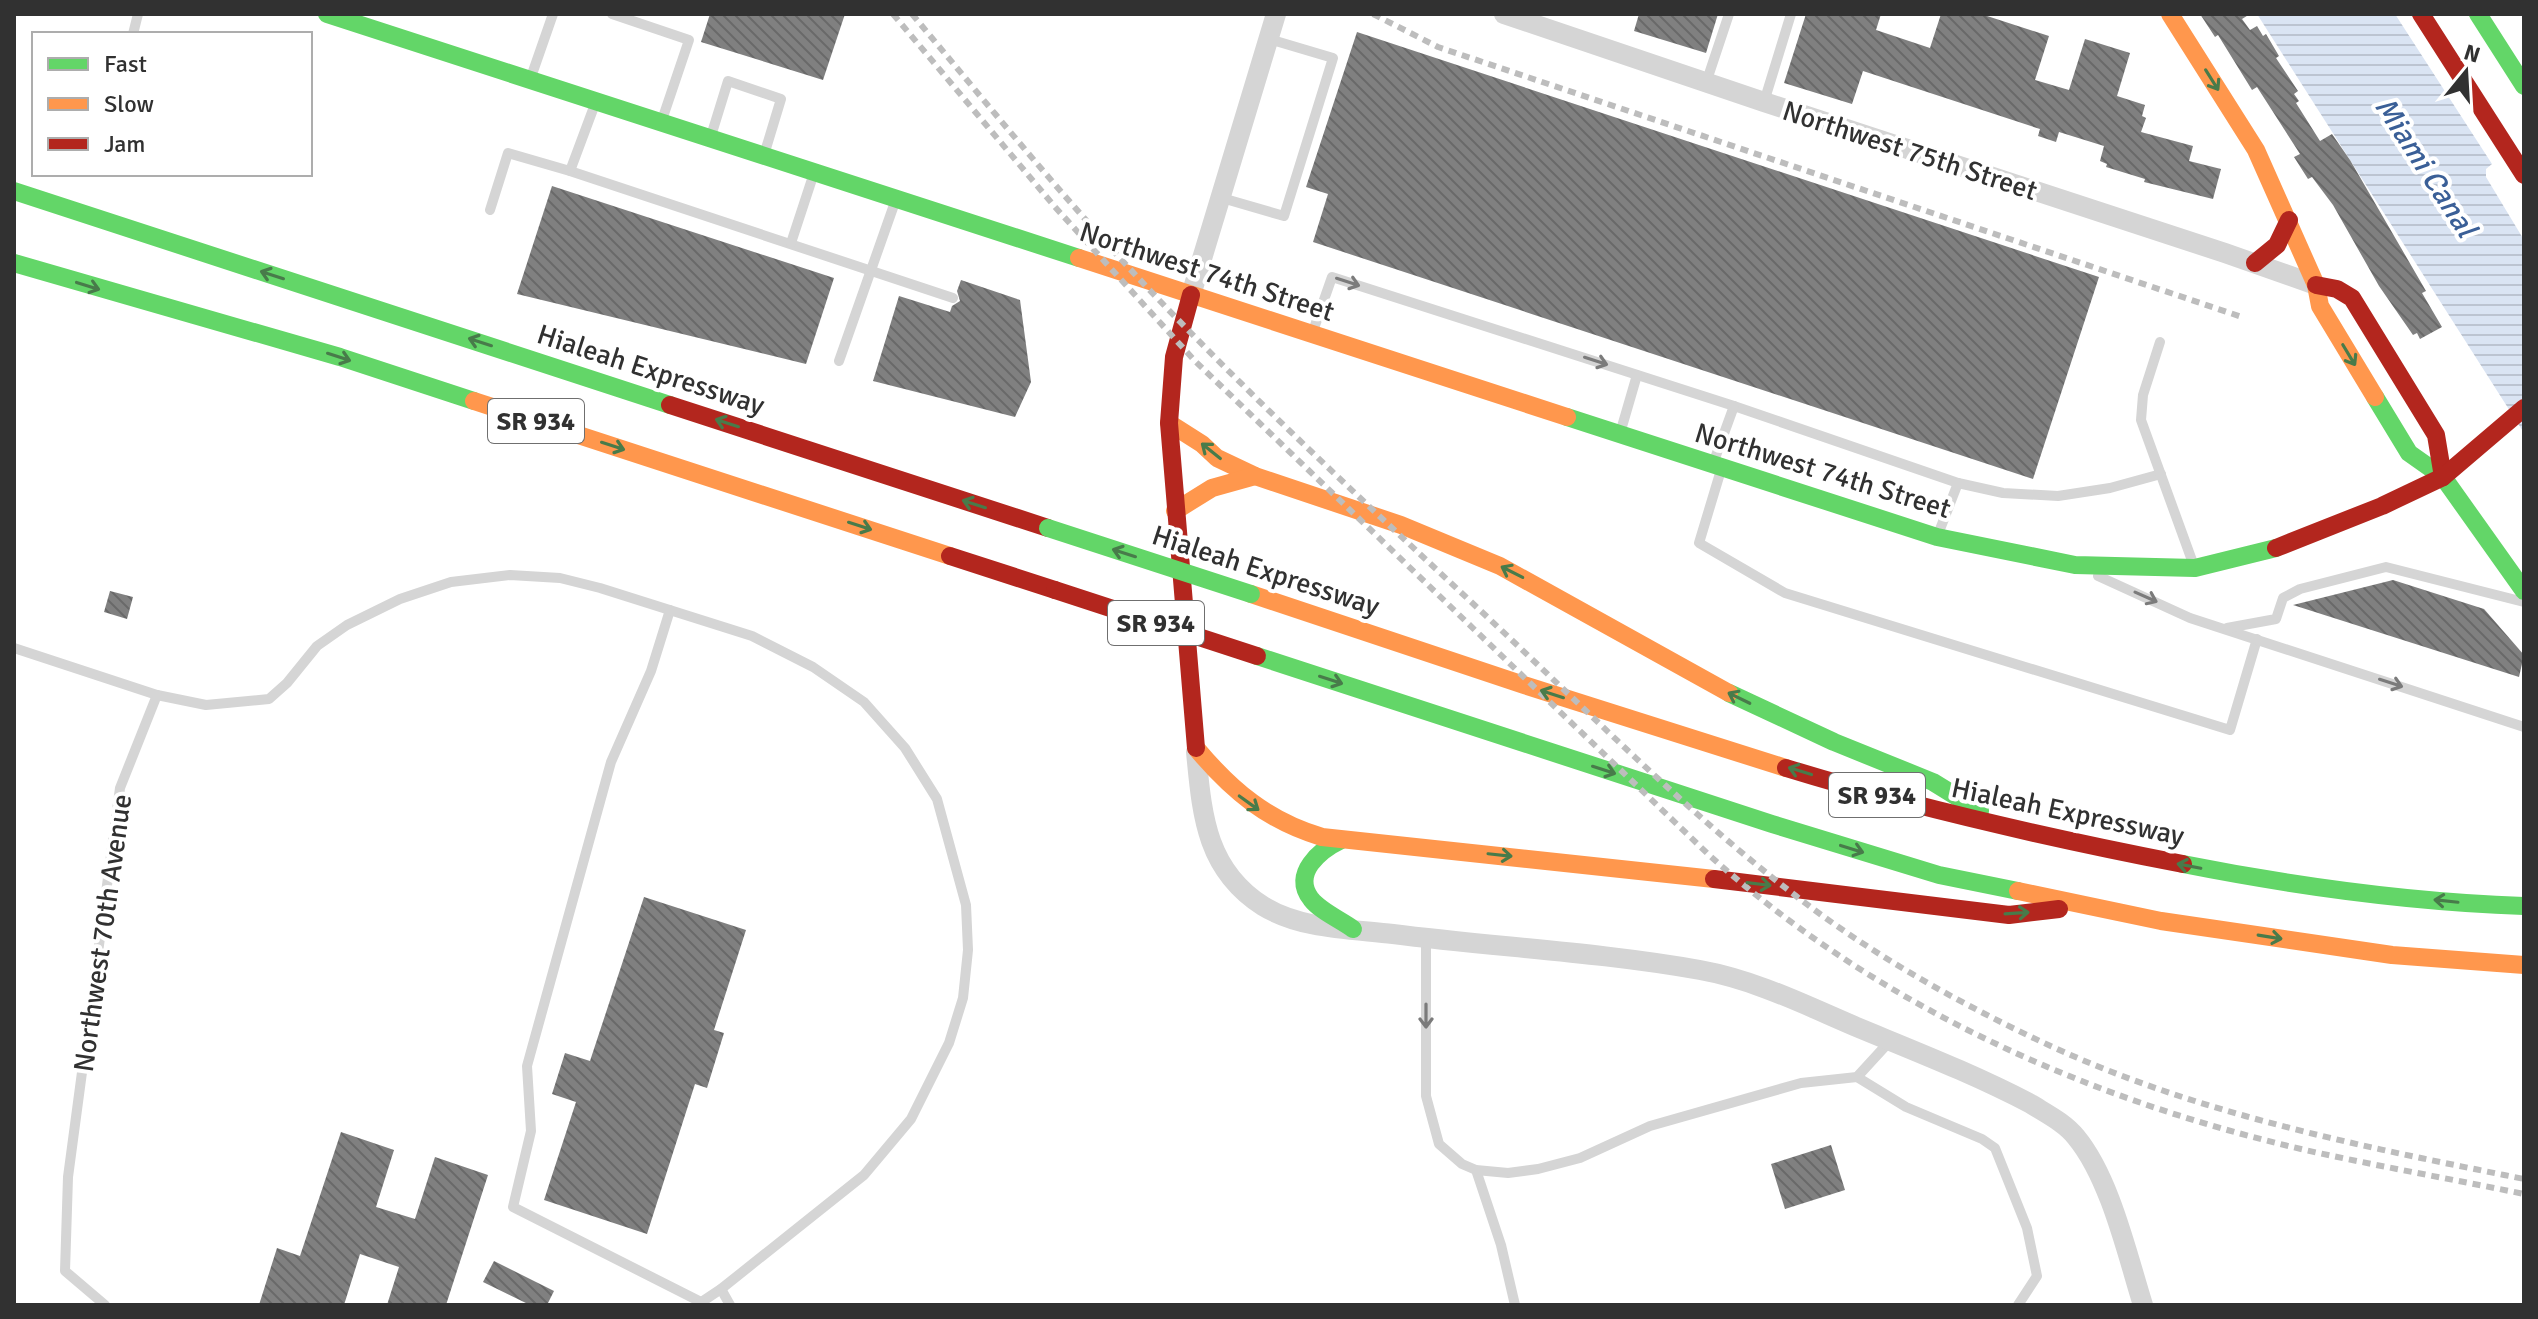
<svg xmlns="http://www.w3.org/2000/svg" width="2538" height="1319" viewBox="0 0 2538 1319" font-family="Signika,sans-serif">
<defs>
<pattern id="water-rules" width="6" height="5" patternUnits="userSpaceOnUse" patternTransform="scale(2)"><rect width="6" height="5" fill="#dae4f3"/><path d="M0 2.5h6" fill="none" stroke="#bcc4d1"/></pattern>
<pattern id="building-back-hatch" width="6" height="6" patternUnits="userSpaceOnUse" patternTransform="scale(2)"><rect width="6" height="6" fill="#808080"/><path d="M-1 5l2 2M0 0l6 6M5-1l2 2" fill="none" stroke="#696969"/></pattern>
</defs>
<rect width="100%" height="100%" fill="#fff"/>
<path fill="url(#water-rules)" d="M2257,14H2395L2492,164L2486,169V177L2524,240V433Z"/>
<g fill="url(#building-back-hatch)">
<path d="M710,14H845L823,80L701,42Z"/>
<path d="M1639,14H1718L1706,53L1634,31Z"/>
<path d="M1806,14H1881L1876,30L1930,48L1941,14H1981L2049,36L2035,80L2069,90L2085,39L2130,53L2117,96L2145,105L2142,116L2146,118L2141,132L2193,146L2189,161L2221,169L2213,199L2144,182L2145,179L2106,167L2107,164L2100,161L2104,146L2059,132L2056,142L2038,136L2040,129L1863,71L1852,104L1784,83Z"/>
<path d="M2200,14H2250L2242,19L2250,30L2257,26L2263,36L2266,34L2279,56L2276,58L2298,91L2294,94L2299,101L2296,103L2320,141L2332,134L2350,160L2426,291L2422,293L2442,327L2420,339L2417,333L2413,335L2379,286L2333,205L2312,177L2308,179L2294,157L2300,154L2257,87L2252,90L2218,35L2215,37Z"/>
<path d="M1357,32L2099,277L2033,479L1313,242L1328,194L1306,187Z"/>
<path d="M552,186L834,278L806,364L517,294Z"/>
<path d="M961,280L1020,300L1031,382L1015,417L873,381L899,296L950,312L952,306L960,301L957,291Z"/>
<path d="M2393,580L2484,609L2524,655L2519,677L2293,605Z"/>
<path d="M110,591L133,597L127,619L104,612Z"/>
<path d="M644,897L746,930L714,1030L724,1033L707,1088L695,1084L647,1234L544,1200L576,1102L552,1094L565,1053L590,1061Z"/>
<path d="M341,1132L394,1150L376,1207L415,1219L435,1157L488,1175L446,1305H387L399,1267L360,1254L344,1305H259L277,1248L300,1256Z"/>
<path d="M1831,1145L1845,1190L1785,1209L1771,1164Z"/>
<path d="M494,1261L554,1291L547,1305H530L483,1282Z"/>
</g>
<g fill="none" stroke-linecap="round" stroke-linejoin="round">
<g stroke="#d5d5d5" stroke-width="10">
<path d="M612,14L689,40L662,120"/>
<path d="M133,34L138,14"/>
<path d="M530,80L553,14"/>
<path d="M1706,83L1729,14"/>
<path d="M1764,102L1791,14"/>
<path d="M711,136L728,81L781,99L764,155"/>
<path d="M570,171L953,298"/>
<path d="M1222,198L1284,216L1333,58L1269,39"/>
<path d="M490,210L508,153L570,171L595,104"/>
<path d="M791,243L814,173"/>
<path d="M1312,334L1332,277L1734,406L1958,483L2003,493L2058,496L2110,488L2161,474"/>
<path d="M2160,342L2143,395L2141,420L2194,566"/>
<path d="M839,361L895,202"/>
<path d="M1621,430L1637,375"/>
<path d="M1714,461L1734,406"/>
<path d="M1721,470L1699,543L1785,593L2230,730L2257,639"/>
<path d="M1937,537L1958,483"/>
<path d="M2098,576L2190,618L2524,727"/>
<path d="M670,610L651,671L611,762L527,1066L531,1131L513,1207L701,1302"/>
<path d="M2227,628L2276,619L2283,598L2300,589L2386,567L2524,602"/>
<path d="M14,648L157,695L206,705L269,699L287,683L317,646L347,625L400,599L451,582L510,575L560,578L600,588L752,636L813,667L864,702L905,748L937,799L966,905L968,950L963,998L949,1043L911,1119L864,1175L721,1289L697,1305"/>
<path d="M1426,938V1096L1439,1144L1462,1164L1476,1170L1508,1173L1538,1169L1580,1158L1650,1126L1801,1083L1857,1077L1890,1041"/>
<path d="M1857,1077L1906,1107L1982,1139L1995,1148L2027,1228L2037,1276L2018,1305"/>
<path d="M1476,1170L1501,1245L1515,1305"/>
<path d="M721,1289L730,1305"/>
<path d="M105,1305L65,1271L68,1177L120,788L157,695"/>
</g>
<g stroke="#d5d5d5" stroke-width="20">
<path d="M1504,14L1764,102L2225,253L2316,285"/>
<path d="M1191,295L1276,14"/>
<path d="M1196,752C1202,813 1205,869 1263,906C1300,929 1350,929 1393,934C1495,947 1599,952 1700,970C1756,980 1807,1006 1859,1028C1917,1052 1976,1075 2031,1104C2047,1114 2065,1123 2076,1137C2110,1178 2127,1254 2143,1305"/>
</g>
<g stroke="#63d668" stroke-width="18">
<path d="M327,14L1079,258"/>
<path d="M2478,14L2524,86"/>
<path d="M14,191L670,405"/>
<path d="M14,263L340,357L474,401"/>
<path d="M2375,397L2409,453L2443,477L2524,591"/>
<path d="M1567,417L1937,537L2075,565L2195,568L2276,548"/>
<path d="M1257,656L1772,824L1939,875L2018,891"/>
<path d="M1729,693L1834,742L1933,782L1980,811"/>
<path d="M1341,840C1320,850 1291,874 1311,899C1320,911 1341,920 1353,929"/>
<path d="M2183,864C2294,886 2410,902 2524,906"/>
</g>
<g stroke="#ff974d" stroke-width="18">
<path d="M2170,14L2256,150L2316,285L2320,306L2375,397"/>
<path d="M1079,258L1567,417"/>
<path d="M474,401L950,556"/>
<path d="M1169,423L1202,444L1217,458L1255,476L1401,525L1500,566L1729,693"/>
<path d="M1175,511L1212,488L1255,476"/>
<path d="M1251,594L1524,685L1786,768"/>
<path d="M1196,748C1232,791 1268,821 1322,837L1714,879"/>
<path d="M2018,891L2161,921L2392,955L2524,965"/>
</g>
<g stroke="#b3261e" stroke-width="18">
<path d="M2421,14L2524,175"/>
<path d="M2255,263L2277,245L2289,220"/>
<path d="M2316,285L2337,289L2352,298L2436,435L2443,477"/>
<path d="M1191,295L1174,357L1169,423L1196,748"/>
<path d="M670,405L1048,528"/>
<path d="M2276,548L2382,506L2443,477L2524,408"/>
<path d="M950,556L1055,590"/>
<path d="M1786,768C1916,808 2049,838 2183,864"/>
<path d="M1714,879L2009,915L2059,909"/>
</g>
<g stroke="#bdbdbd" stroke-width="6" stroke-dasharray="8 6" stroke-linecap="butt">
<path d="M893,14L1055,207L1195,361L1709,855C1877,1006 2086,1099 2305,1150C2377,1166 2451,1179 2524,1194"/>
<path d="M912,14C993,111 1073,210 1160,301C1269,415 1385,521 1499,628C1596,719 1690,815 1796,896C1871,954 1957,1002 2042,1042C2195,1114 2360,1146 2524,1179"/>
<path d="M1373,14L1438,47L2242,317"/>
</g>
<path stroke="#63d668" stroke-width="18" d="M1048,528L1251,594"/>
<path stroke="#b3261e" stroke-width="18" d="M1055,590L1257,656"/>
</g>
<defs><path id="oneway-shaft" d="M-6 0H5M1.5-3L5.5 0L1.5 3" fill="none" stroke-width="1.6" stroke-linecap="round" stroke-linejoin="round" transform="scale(2)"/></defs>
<g stroke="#487b4a">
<use href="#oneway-shaft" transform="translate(2212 80) rotate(58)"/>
<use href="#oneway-shaft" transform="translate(272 275) rotate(-162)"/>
<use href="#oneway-shaft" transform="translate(88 286) rotate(17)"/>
<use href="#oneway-shaft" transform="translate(480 342) rotate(-162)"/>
<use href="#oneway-shaft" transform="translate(2349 355) rotate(59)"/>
<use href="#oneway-shaft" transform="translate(339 357) rotate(18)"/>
<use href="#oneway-shaft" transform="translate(727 423) rotate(-162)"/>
<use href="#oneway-shaft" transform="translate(613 446) rotate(18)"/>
<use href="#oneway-shaft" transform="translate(1211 451) rotate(-141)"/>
<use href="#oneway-shaft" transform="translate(974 504) rotate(-162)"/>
<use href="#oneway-shaft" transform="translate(860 526) rotate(18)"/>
<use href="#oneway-shaft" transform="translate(1124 553) rotate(-162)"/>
<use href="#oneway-shaft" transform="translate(1512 572) rotate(-153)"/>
<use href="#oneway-shaft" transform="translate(1331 680) rotate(18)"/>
<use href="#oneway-shaft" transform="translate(1552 694) rotate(-162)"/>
<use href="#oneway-shaft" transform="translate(1739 698) rotate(-154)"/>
<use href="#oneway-shaft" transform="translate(1604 770) rotate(18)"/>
<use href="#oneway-shaft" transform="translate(1800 771) rotate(-163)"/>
<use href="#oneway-shaft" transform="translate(1249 803) rotate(36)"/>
<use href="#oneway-shaft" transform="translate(1852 849) rotate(17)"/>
<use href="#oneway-shaft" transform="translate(1500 855) rotate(6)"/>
<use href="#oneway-shaft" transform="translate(2189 866) rotate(-169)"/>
<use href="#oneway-shaft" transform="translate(1759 884) rotate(7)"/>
<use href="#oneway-shaft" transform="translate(2446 901) rotate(-174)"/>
<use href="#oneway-shaft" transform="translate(2017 913) rotate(-4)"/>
<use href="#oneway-shaft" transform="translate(2270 937) rotate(9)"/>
</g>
<g stroke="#7b7b7b">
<use href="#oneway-shaft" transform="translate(1348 282) rotate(18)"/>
<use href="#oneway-shaft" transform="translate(1596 361) rotate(18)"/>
<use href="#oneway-shaft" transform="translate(2146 597) rotate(24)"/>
<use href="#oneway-shaft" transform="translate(2391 683) rotate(18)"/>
<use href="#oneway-shaft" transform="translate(1426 1016) rotate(90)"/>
</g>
<g text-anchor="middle" stroke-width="8" stroke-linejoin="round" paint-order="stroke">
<g fill="#fff" stroke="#6f6f6f" stroke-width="2">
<rect x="488" y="399" width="96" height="44" rx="6"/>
<rect x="1108" y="601" width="96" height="44" rx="6"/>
<rect x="1829" y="773" width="96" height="44" rx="6"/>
</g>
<g font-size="26" font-weight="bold" fill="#313131">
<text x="536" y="430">SR 934</text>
<text x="1156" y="632">SR 934</text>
<text x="1877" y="804">SR 934</text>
</g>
<g font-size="28" fill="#313131" stroke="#fff">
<text transform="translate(1910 150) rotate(18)" y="10">Northwest 75th Street</text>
<text transform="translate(1207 271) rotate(18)" y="10">Northwest 74th Street</text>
<text transform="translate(651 369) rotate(18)" y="10">Hialeah Expressway</text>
<text transform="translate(1823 470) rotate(17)" y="10">Northwest 74th Street</text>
<text transform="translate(1266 570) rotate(18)" y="10">Hialeah Expressway</text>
<text transform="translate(2068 811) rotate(12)" y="10">Hialeah Expressway</text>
<text transform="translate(102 933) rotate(-82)" y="10">Northwest 70th Avenue</text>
</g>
<g font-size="30" font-style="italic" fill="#3a5f97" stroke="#fff">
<text transform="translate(2426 167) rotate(57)" y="10">Miami Canal</text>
</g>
</g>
<rect width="2538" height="1319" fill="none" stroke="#313131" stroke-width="32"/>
<rect x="32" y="32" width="280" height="144" fill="#ffffff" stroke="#adadad" stroke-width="2"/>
<rect x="48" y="58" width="40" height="12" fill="#63d668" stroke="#adadad" stroke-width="2"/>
<text x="104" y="72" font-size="24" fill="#313131">Fast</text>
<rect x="48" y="98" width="40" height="12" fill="#ff974d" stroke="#adadad" stroke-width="2"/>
<text x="104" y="112" font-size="24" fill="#313131">Slow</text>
<rect x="48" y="138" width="40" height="12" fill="#b3261e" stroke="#adadad" stroke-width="2"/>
<text x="104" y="152" font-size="24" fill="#313131">Jam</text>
<g transform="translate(2466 72) rotate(18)" stroke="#ffffff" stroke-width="6" paint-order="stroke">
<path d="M0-6L14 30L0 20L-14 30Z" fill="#313131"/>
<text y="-12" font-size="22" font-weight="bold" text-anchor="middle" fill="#313131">N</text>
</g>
</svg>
